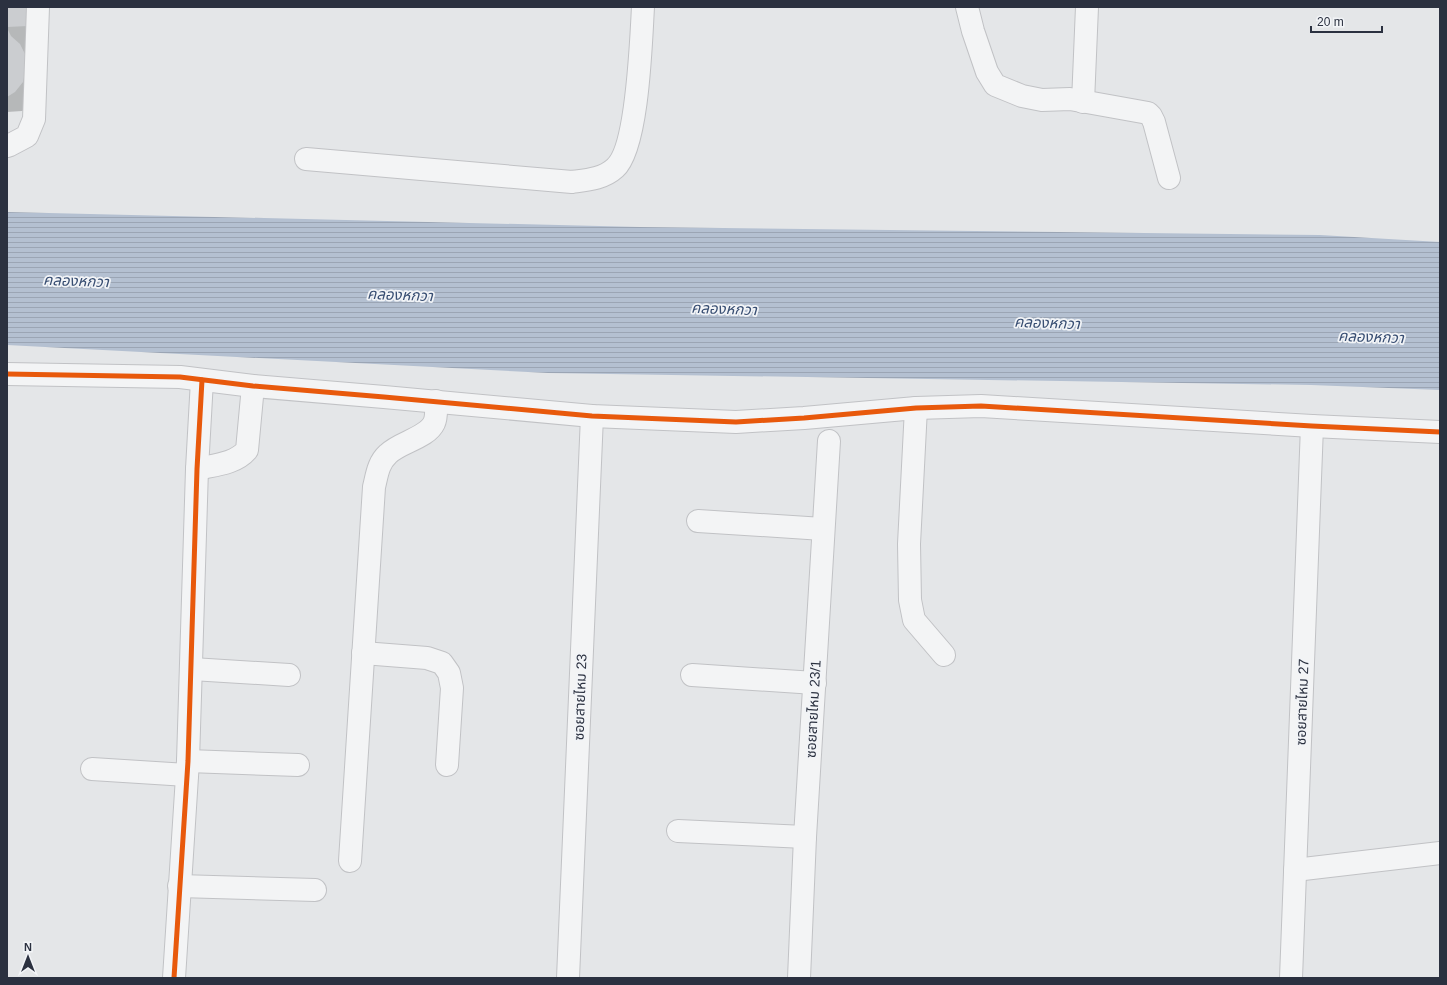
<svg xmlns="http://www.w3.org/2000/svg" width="1447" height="985" viewBox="0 0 1447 985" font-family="Arial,'Noto Sans Thai',sans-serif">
<defs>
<pattern id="water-rules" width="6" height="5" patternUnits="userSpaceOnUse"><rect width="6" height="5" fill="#b4c0d1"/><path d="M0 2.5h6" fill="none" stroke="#9ba5b4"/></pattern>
</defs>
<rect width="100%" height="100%" fill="#e4e6e8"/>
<path fill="url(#water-rules)" d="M7,212L640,227L1320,235L1440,242V390L1311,385L548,373L7,345Z"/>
<path fill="#0003" d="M7,7L47,37L25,38L30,48L34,103L22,111L7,112Z"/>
<g fill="#cbcdd0">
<path d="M7,7H28V26L7,27Z"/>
<path d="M7,28L11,36L20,44L26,56V69L23,82L15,92L7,97Z"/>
</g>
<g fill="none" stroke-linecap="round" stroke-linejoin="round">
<g stroke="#c1c2c5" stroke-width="24">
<g id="minor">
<path d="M967,7L973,31L987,72L995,85L1022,96L1042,100L1070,99L1148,113L1151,116L1154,122L1169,178"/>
<path d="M1083,102L1087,7"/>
<path d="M7,146L10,145L27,136L34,119L38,7"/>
<path d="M306,159L572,182C587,180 603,179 615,168C638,148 641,40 643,7"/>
<path d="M7,374L180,377L253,386L384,397L592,416L736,422L804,418L916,408L981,406L1312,426L1440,432"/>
<path d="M916,408L909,544L910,600L914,620L944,655"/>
<path d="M197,469C214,465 235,464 247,450L253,386"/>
<path d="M698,521L823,529"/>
<path d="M363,653L427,658L442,663L449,673L452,688L447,765"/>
<path d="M192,669L289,675"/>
<path d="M692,675L815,683"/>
<path d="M188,761L298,765"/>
<path d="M92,769L187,775"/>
<path d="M678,831L805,837"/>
<path d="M350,861L374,487C377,475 378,463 388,454C400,442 427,438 434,423C437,417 436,408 436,401"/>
<path d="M1295,870L1440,853"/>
<path d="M179,886L315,890"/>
<path d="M174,978L188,761L197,469L202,380"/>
<path d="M568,978L592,416"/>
<path d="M799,978L805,837L829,441"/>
<path d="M1291,978L1312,426"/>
</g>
</g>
<use href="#minor" stroke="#f3f4f5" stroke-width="22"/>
<g stroke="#f2f4f7" stroke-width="8">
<g id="cycleway">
<path d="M7,374L180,377L253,386L384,397L592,416L736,422L804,418L916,408L981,406L1312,426L1440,432"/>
<path d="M174,978L188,761L197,469L202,380"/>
</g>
</g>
<use href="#cycleway" stroke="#e8590c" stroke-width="5"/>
</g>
<g text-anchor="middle" stroke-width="3.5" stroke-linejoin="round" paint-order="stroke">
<g font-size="14" fill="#2b3140" stroke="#f2f4f7">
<text transform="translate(580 697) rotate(-88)" y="5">ซอยสายไหม 23</text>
<text transform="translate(1302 702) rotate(-88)" y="5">ซอยสายไหม 27</text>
<text transform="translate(813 709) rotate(-87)" y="5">ซอยสายไหม 23/1</text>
</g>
<g font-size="15" font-style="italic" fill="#384e72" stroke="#f2f4f7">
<text transform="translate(76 281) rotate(2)" y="5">คลองหกวา</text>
<text transform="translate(400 295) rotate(2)" y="5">คลองหกวา</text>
<text transform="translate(724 309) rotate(2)" y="5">คลองหกวา</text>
<text transform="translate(1047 323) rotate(2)" y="5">คลองหกวา</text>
<text transform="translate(1371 337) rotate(2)" y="5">คลองหกวา</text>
</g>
</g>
<rect width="1447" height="985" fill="none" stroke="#2b3140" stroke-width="16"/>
<g transform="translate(28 957)" stroke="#f2f4f7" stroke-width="3" paint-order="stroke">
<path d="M0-3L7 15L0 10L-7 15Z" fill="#2b3140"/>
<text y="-6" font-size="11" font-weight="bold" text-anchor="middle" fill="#2b3140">N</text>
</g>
<path d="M1311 26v6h71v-6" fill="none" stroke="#2b3140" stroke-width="2"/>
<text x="1317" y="26" font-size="12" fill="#2b3140" stroke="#f2f4f7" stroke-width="3" paint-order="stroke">20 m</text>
</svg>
